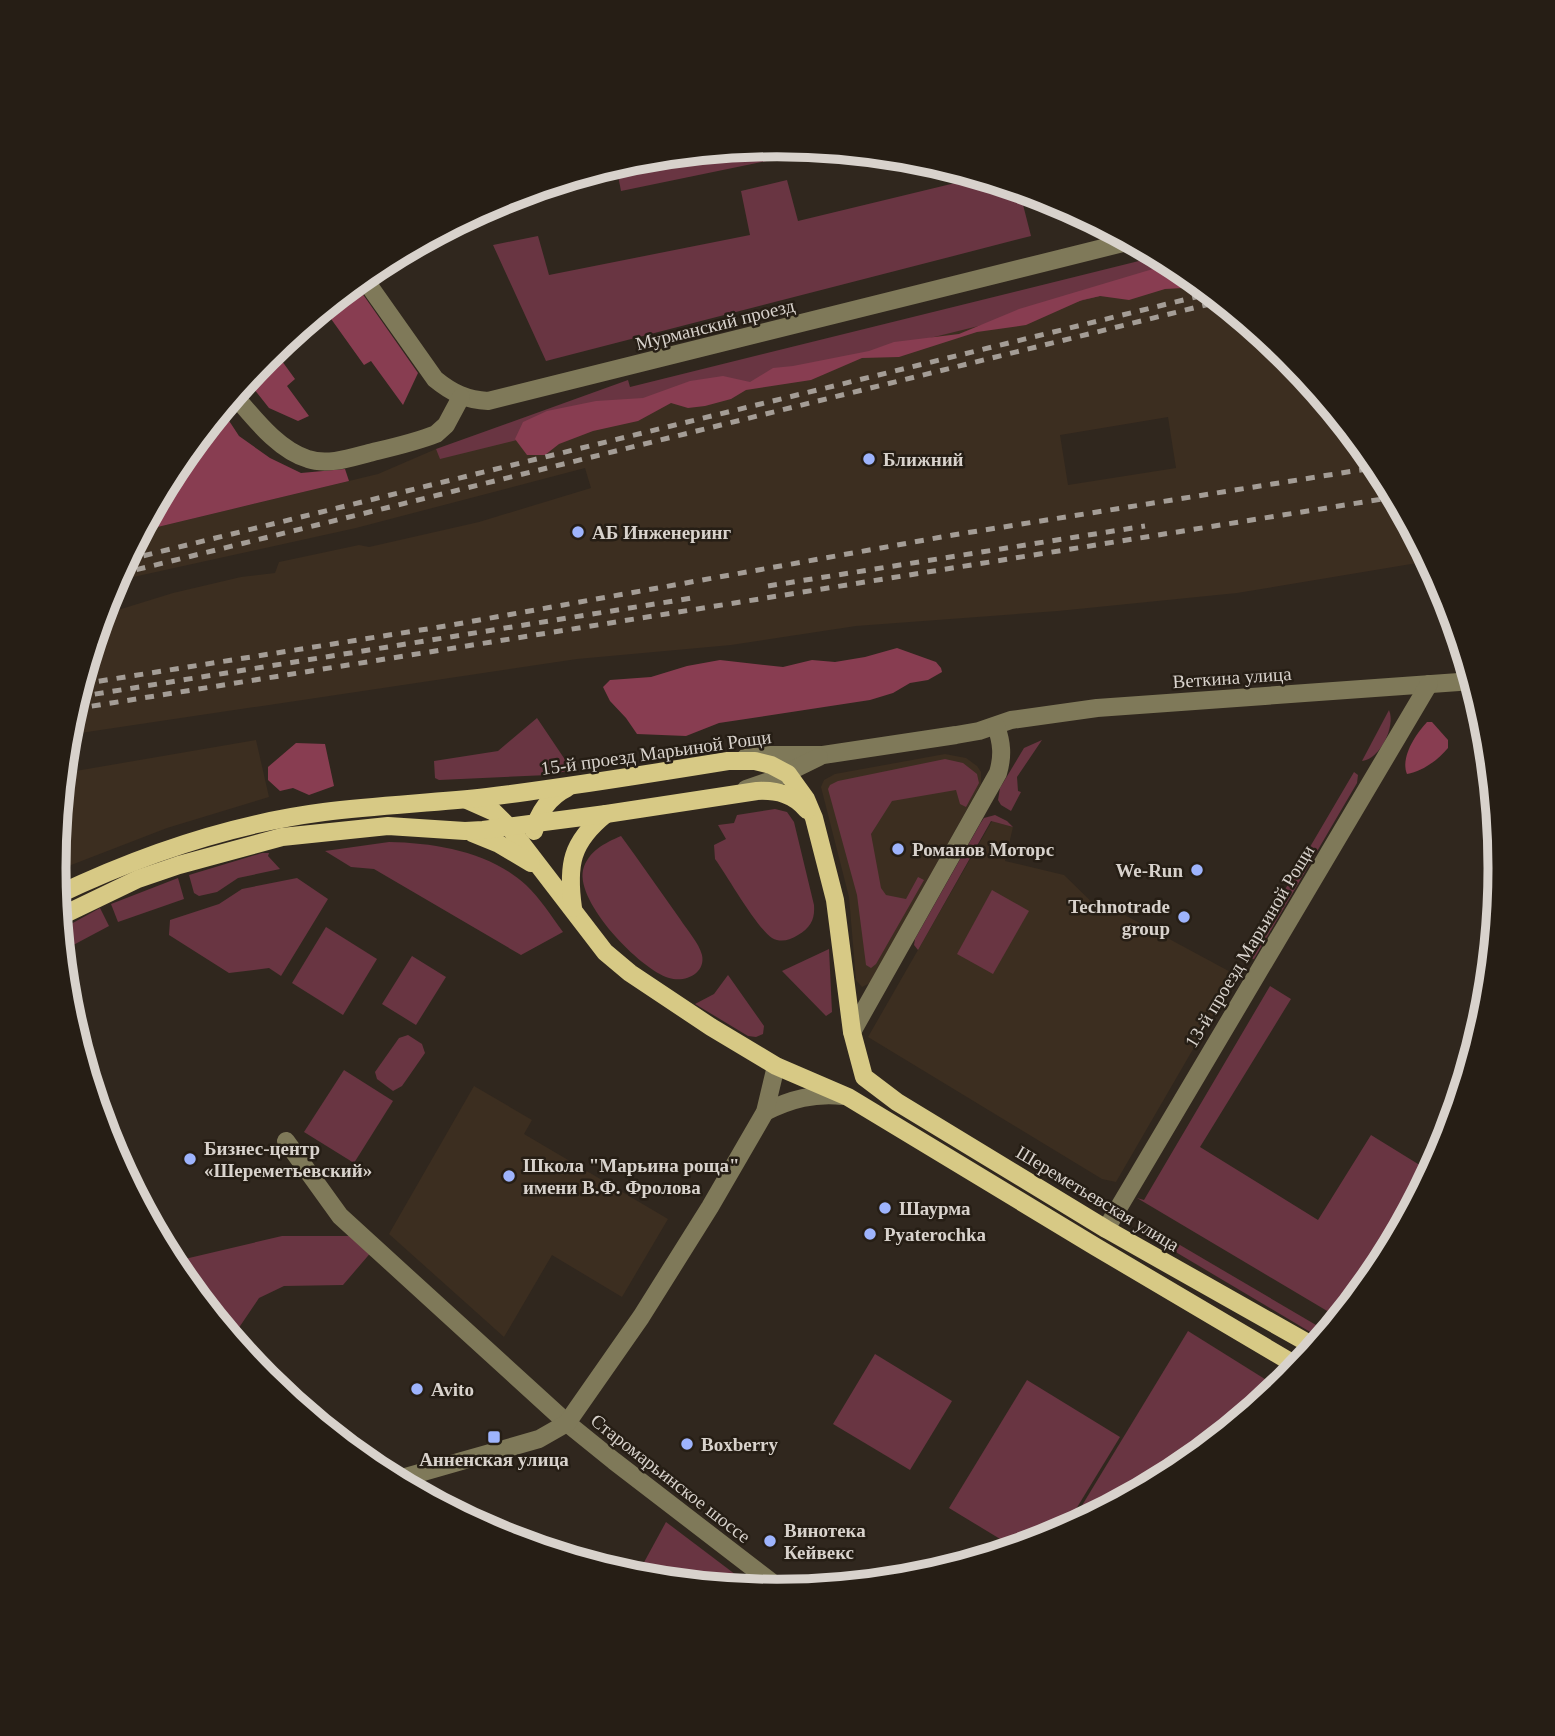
<svg xmlns="http://www.w3.org/2000/svg" width="1555" height="1736" viewBox="0 0 1555 1736" font-family="'Times New Roman',serif">
<rect width="100%" height="100%" fill="#30271e"/>
<g fill="#3c2e20" fill-rule="evenodd">
<path d="M1183,270L1289,357L1379,467L1429,561L1237,593L1058,611L856,626L731,645L577,659L67,735L103,612L118,610L173,593L241,577L275,573L279,562L359,545L369,547L479,522L591,488L585,468L356,528L115,581L141,531L378,474L436,449L437,451ZM1168,417L1176,468L1068,485L1060,435Z"/>
<path d="M256,740L269,797L167,828L66,867L57,836L64,773Z"/>
<path d="M945,754L966,758L977,766L981,772V784L870,983L862,987L856,980L849,897L821,787L824,780L835,774Z"/>
<path d="M992,821L1013,827L1005,861L1064,875L1105,915L1110,907L1236,975L1116,1182L1102,1179L868,1037Z"/>
<path d="M474,1086L532,1120L524,1134L668,1219L622,1297L552,1255L504,1337L389,1234Z"/>
</g>
<g fill="#693542">
<path d="M778,145L825,149L621,191L616,165L637,159Z"/>
<path d="M980,177L1019,189L1031,236L546,361L493,245L538,236L549,275L750,235L741,191L787,180L798,221Z"/>
<path d="M1159,256L1189,274L440,459L436,449L628,380L630,387Z"/>
<path d="M1389,710C1396,726 1380,759 1362,761Z"/>
<path d="M537,718L572,770L548,775L439,780L435,778L434,761L498,751Z"/>
<path d="M1042,740L1017,777L1018,791L1021,792L1011,811L1001,805L998,800L1000,788L1024,748Z"/>
<path d="M945,759L963,763L977,774L979,783L966,807L960,804L956,790L892,801L871,834L881,888L886,895L906,899L918,877L924,880L876,964L871,968L866,965L857,895L828,789L830,785L838,781Z"/>
<path d="M1354,772L1358,775L1357,783L1254,959H1251L1268,930L1263,927Z"/>
<path d="M775,809L787,812L794,822L814,905C815,919 811,927 798,935C790,940 781,943 772,938C756,927 728,877 715,859L714,845L726,839L718,825L734,823L737,815Z"/>
<path d="M995,815L1007,821L1013,827L991,821L918,950L914,945L915,939L980,824L984,818Z"/>
<path d="M621,836C641,863 660,891 680,919C687,930 699,943 702,955C706,974 684,983 669,978C640,969 576,903 583,870C588,851 605,843 621,836Z"/>
<path d="M389,842C437,843 490,852 526,885C540,898 552,917 563,932L521,955L374,869L351,867L325,851Z"/>
<path d="M262,853H269L268,856L280,869L238,878L217,892L199,896L194,893L189,875Z"/>
<path d="M178,878L184,899L118,922L111,904Z"/>
<path d="M297,878L328,899L281,976L269,968L229,973L169,935L170,920L219,904L242,889Z"/>
<path d="M992,890L1029,911L993,974L957,954Z"/>
<path d="M100,908L109,926L62,951L60,930Z"/>
<path d="M326,927L377,959L343,1015L292,983Z"/>
<path d="M829,949L832,1012L826,1016L782,971Z"/>
<path d="M412,956L446,977L416,1025L382,1004Z"/>
<path d="M728,975L764,1026L763,1034L756,1037L748,1036L695,1004L714,994Z"/>
<path d="M1270,986L1291,999L1200,1147L1318,1220L1371,1135L1431,1172L1379,1270L1339,1318L1137,1198L1144,1200Z"/>
<path d="M408,1035L422,1044L425,1053L402,1086L393,1091L377,1079L375,1072L399,1038Z"/>
<path d="M344,1070L393,1101L354,1163L304,1132Z"/>
<path d="M1146,1225L1328,1332L1322,1339L1142,1232Z"/>
<path d="M282,1236H356L373,1250L343,1285L284,1286L259,1298L232,1338L172,1262Z"/>
<path d="M1188,1331L1279,1388L1179,1470L1082,1521L1075,1517Z"/>
<path d="M875,1354L952,1401L910,1470L833,1424Z"/>
<path d="M1027,1380L1120,1437L1062,1532L1015,1548L949,1508Z"/>
<path d="M666,1522L752,1587L751,1589L636,1577Z"/>
</g>
<g fill="#883d51">
<path d="M1173,263L1200,284L1183,288L1165,289L1129,300L1100,296L1082,300L1026,325L977,332L899,357L862,358L811,380L746,390L731,399L705,406L688,408L671,403L638,421L593,431L559,444L545,455H527L515,439L523,422L547,411L596,401L643,398L690,381L723,376L750,382L773,368L793,366L869,351L894,342L959,334L1019,309Z"/>
<path d="M355,283L418,373L403,405L371,361L364,365L324,309Z"/>
<path d="M274,350L295,379L287,386L309,416L298,421L269,408L247,380Z"/>
<path d="M222,410L239,436L270,458L301,473L345,469L349,481L141,531L176,466Z"/>
<path d="M897,648L936,662L941,668L942,672L928,680L910,683L893,693L870,700L719,723L686,736L637,734L626,718L610,701L603,687L610,680L651,677L687,666L720,660L783,667L812,660L835,662L865,657Z"/>
<path d="M1427,722H1432L1448,740V748C1438,760 1423,771 1407,774C1400,757 1416,734 1427,722Z"/>
<path d="M296,743L325,744L334,786L309,795L293,788L280,791L268,780V767Z"/>
</g>
<g fill="none" stroke-linecap="round" stroke-linejoin="round">
<g stroke="#7f7959" stroke-width="18">
<path d="M363,277L435,379C452,393 467,400 488,401L1131,241"/>
<path d="M234,395C254,418 278,450 308,459C328,466 353,457 373,452C394,447 416,442 436,434L446,425L461,397"/>
<path d="M745,758L771,755H823L956,735L979,731L1011,720L1097,708L1473,681"/>
<path d="M746,789L772,780L819,757"/>
<path d="M852,1032L998,773C1003,756 1002,743 996,726"/>
<path d="M765,1112C791,1099 814,1093 843,1096"/>
<path d="M286,1141L340,1216L465,1330L567,1423L614,1461L783,1591"/>
<path d="M1106,1229L1429,684"/>
<path d="M395,1480L539,1439L567,1423L641,1317L710,1207L765,1112L776,1066"/>
</g>
<g stroke="#d7c985" stroke-width="18">
<path d="M467,800L494,812L509,827L605,952L630,973L711,1027L776,1066L848,1097L1096,1247L1299,1367"/>
<path d="M534,831C538,813 550,796 567,788"/>
<path d="M472,833L499,844L531,863"/>
<path d="M57,895C141,855 231,824 324,812C378,805 433,803 487,797C568,787 648,774 728,761H755L771,765L788,774L806,799L814,818L835,900L852,1032L864,1077L897,1102L1106,1229L1315,1347"/>
<path d="M573,908C567,865 571,842 606,814"/>
<path d="M59,917L138,879L179,865L282,837L388,826L465,831L483,830L606,814L757,791C777,790 794,794 807,810"/>
</g>
<g stroke="#a49d96" stroke-width="5" stroke-dasharray="9 9" stroke-linecap="butt">
<path d="M126,560L1212,293"/>
<path d="M119,574L1222,301"/>
<path d="M768,586L1145,526"/>
<path d="M81,684L446,626L953,535L1379,467"/>
<path d="M77,697L692,598"/>
<path d="M74,709L1395,497"/>
</g>
</g>
<g fill="#9eb4fd" stroke="#261e15" stroke-width="2.5">
<circle cx="869" cy="459" r="7"/>
<circle cx="578" cy="532" r="7"/>
<circle cx="898" cy="849" r="7"/>
<circle cx="1197" cy="870" r="7"/>
<circle cx="1184" cy="917" r="7"/>
<circle cx="190" cy="1159" r="7"/>
<circle cx="509" cy="1176" r="7"/>
<circle cx="885" cy="1208" r="7"/>
<circle cx="870" cy="1234" r="7"/>
<circle cx="417" cy="1389" r="7"/>
<rect x="487" y="1430" width="14" height="14" rx="3.5"/>
<circle cx="687" cy="1444" r="7"/>
<circle cx="770" cy="1541" r="7"/>
</g>
<g text-anchor="middle" stroke-width="5" stroke-linejoin="round" paint-order="stroke">
<g font-size="19" fill="#d8d2cc" stroke="#261e15">
<text transform="translate(715 324) rotate(-14)" y="7">Мурманский проезд</text>
<text transform="translate(1232 677) rotate(-4)" y="7">Веткина улица</text>
<text transform="translate(656 752) rotate(-8)" y="7">15-й проезд Марьиной Рощи</text>
<text transform="translate(1249 946) rotate(-59)" y="7">13-й проезд Марьиной Рощи</text>
<text transform="translate(1098 1198) rotate(31)" y="7">Шереметьевская улица</text>
<text transform="translate(671 1478) rotate(38)" y="7">Старомарьинское шоссе</text>
</g>
<g font-size="19" font-weight="bold" fill="#d8d2cc" stroke="#261e15" text-anchor="start">
<text x="883" y="466">Ближний</text>
<text x="592" y="539">АБ Инженеринг</text>
<text x="912" y="856">Романов Моторс</text>
<text x="1183" y="877" text-anchor="end">We-Run</text>
<text x="1170" y="913" text-anchor="end">Technotrade<tspan x="1170" dy="22">group</tspan></text>
<text x="204" y="1155">Бизнес-центр<tspan x="204" dy="22">«Шереметьевский»</tspan></text>
<text x="523" y="1172">Школа "Марьина роща"<tspan x="523" dy="22">имени В.Ф. Фролова</tspan></text>
<text x="899" y="1215">Шаурма</text>
<text x="884" y="1241">Pyaterochka</text>
<text x="431" y="1396">Avito</text>
<text x="701" y="1451">Boxberry</text>
<text x="494" y="1466" text-anchor="middle">Анненская улица</text>
<text x="784" y="1537">Винотека<tspan x="784" dy="22">Кейвекс</tspan></text>
</g>
</g>
<path d="M0 0H1555V1736H0ZM66 868a711 711 0 1 1 1422 0a711 711 0 1 1-1422 0Z" fill="#261e15" fill-rule="evenodd"/>
<path fill="none" stroke="#d8d2cc" stroke-width="9" d="M66 868a711 711 0 1 1 1422 0a711 711 0 1 1-1422 0Z"/>
</svg>
